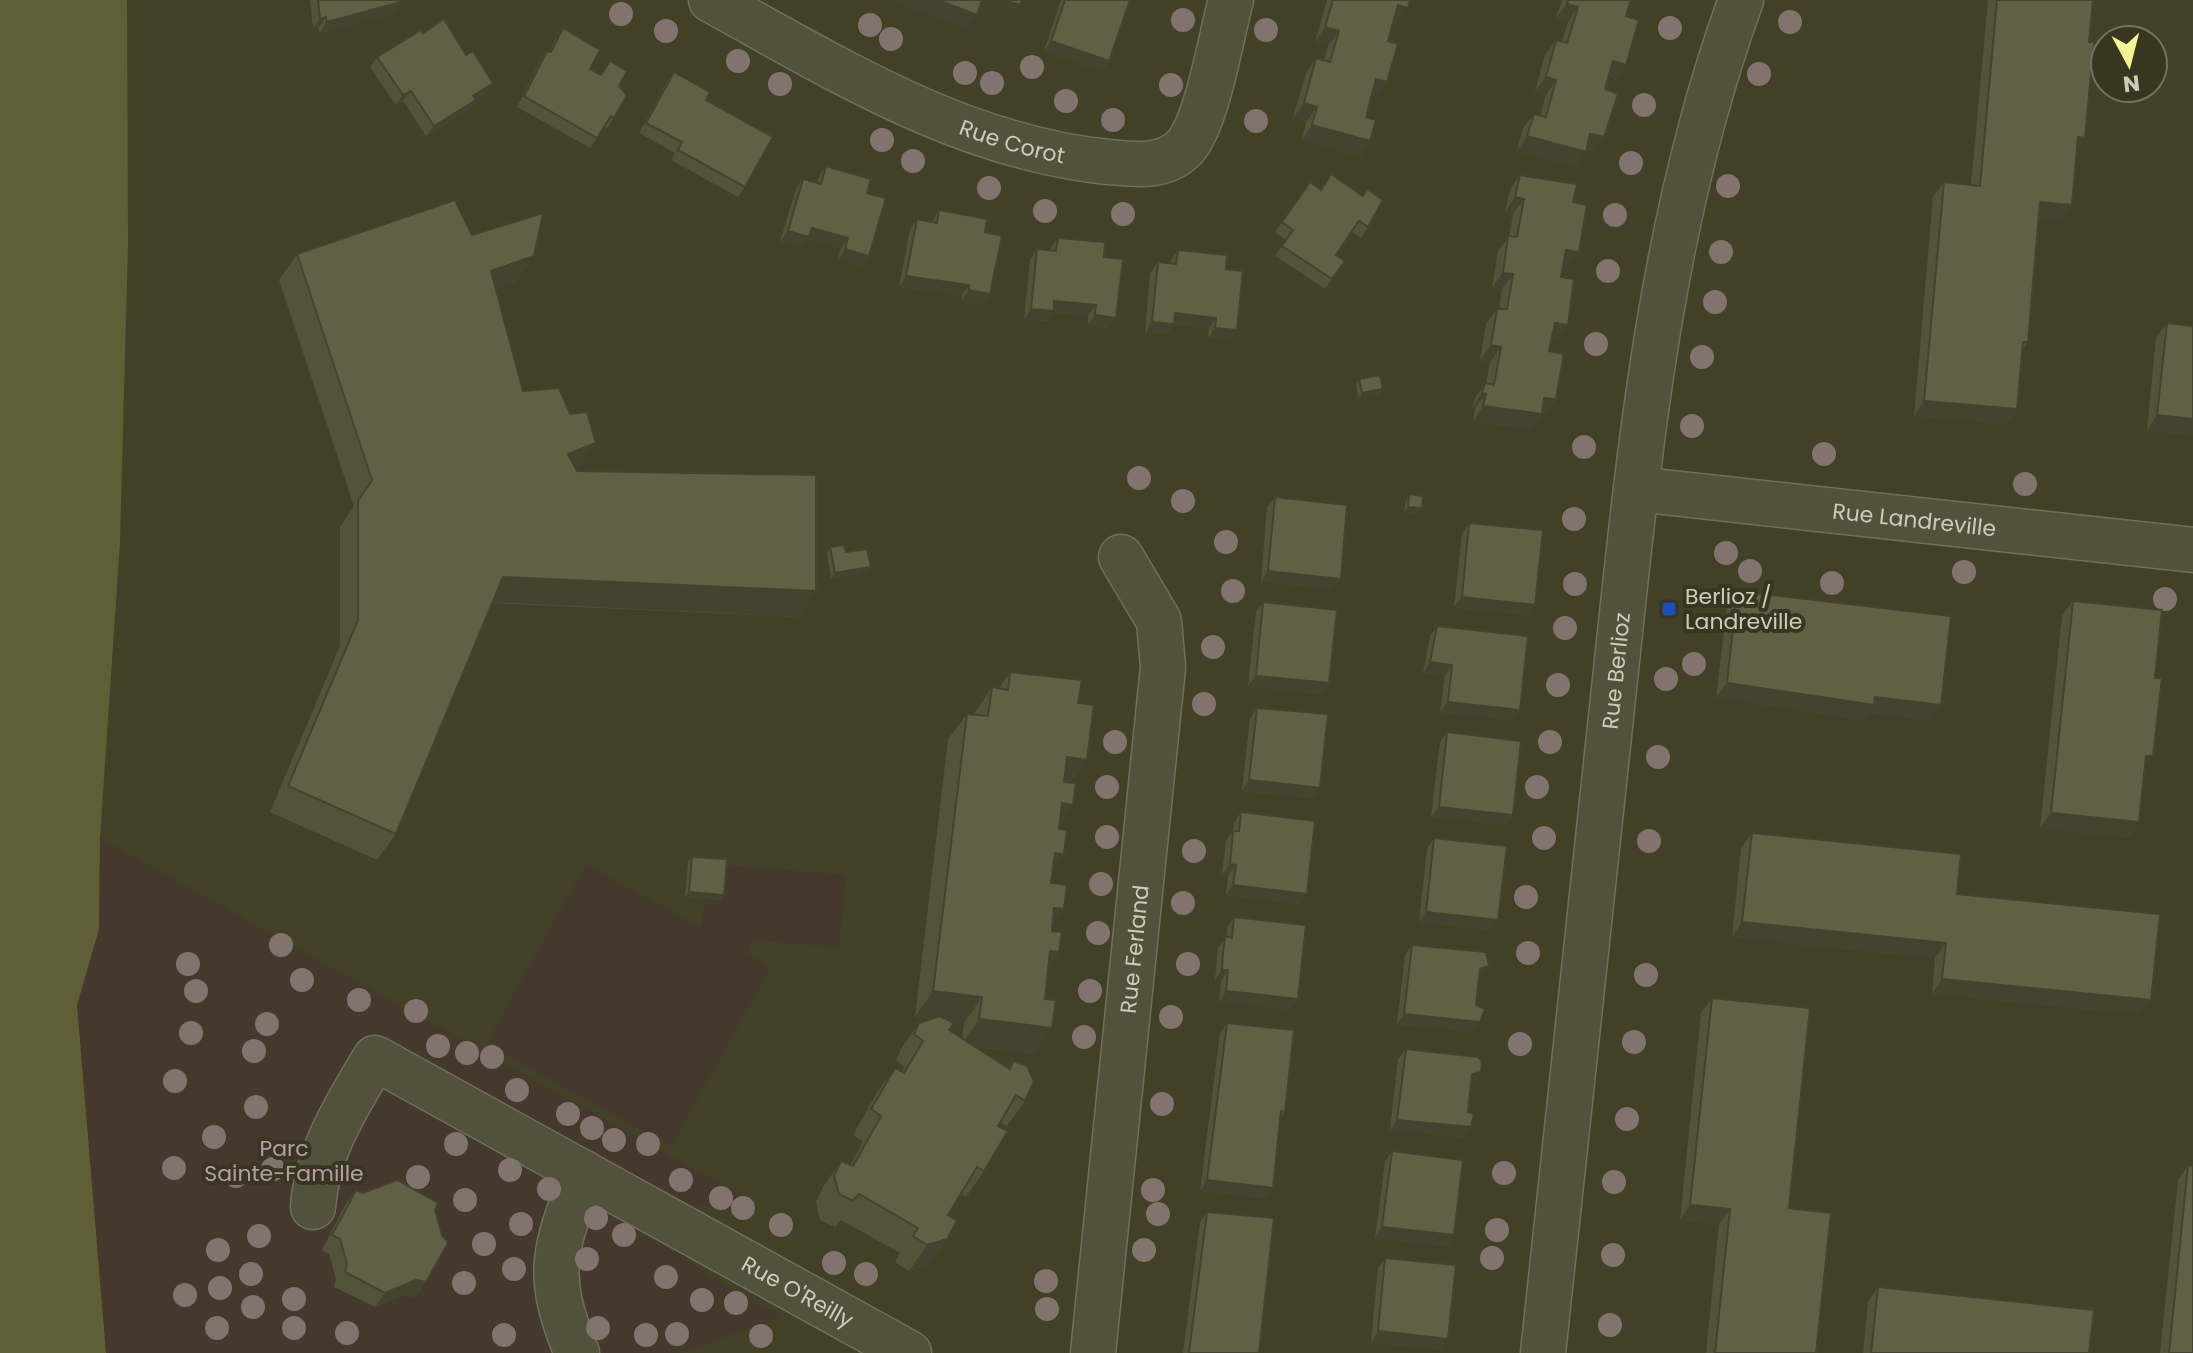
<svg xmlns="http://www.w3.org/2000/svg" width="2193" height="1353" viewBox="0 0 2193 1353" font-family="Poppins,sans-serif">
<rect width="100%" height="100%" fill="#424128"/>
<g fill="#45382c">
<path d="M100,838L740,1195L733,1210L693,1205L672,1246L710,1277L781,1317L679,1353H106L77,1005L99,929Z"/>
<path d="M688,862L846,875L839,947L750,940L748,954L771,967L671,1146L486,1044L586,864L701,928L705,899L685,897Z"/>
</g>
<path fill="#605e36" d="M0,0H127L128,243L120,542L100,838L99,929L77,1005L106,1353H0Z"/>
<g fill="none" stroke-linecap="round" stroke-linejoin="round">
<g stroke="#6f6f5b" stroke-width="47">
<g id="minor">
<path id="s1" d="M711,0C837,69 961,147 1108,162C1134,164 1162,169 1183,149C1207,127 1221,35 1231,0"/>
<path id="s2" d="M1636,489L2193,550"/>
<path id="s3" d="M313,1207C317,1151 347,1105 375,1058L909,1353"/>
<path d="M577,1353C544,1275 554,1248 584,1173"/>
<path id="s4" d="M1093,1353L1163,667L1159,621L1121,557"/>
<path id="s5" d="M1543,1353C1567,1132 1590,910 1614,689C1639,455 1660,222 1741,0"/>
</g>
</g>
<use href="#minor" stroke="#52513c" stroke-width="44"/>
</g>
<g fill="#83736e">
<circle cx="621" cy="14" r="12"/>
<circle cx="1183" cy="20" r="12"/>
<circle cx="1790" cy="22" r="12"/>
<circle cx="870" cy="25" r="12"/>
<circle cx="1670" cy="28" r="12"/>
<circle cx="1266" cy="30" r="12"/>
<circle cx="666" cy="31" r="12"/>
<circle cx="891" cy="39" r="12"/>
<circle cx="738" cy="61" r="12"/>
<circle cx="1032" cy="67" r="12"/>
<circle cx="965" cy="73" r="12"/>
<circle cx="1759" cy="74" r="12"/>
<circle cx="992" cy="83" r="12"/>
<circle cx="780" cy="84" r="12"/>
<circle cx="1171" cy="85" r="12"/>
<circle cx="1066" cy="101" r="12"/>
<circle cx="1644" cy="105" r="12"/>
<circle cx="1113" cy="120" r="12"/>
<circle cx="1256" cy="121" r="12"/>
<circle cx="882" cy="140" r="12"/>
<circle cx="913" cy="161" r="12"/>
<circle cx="1631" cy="163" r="12"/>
<circle cx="1728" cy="186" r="12"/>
<circle cx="989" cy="188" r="12"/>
<circle cx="1045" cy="211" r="12"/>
<circle cx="1123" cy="214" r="12"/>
<circle cx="1615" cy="215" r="12"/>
<circle cx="1721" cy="252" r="12"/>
<circle cx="1608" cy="271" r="12"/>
<circle cx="1715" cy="302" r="12"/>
<circle cx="1596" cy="344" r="12"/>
<circle cx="1702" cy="357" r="12"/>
<circle cx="1692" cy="426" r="12"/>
<circle cx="1584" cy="447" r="12"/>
<circle cx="1824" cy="454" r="12"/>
<circle cx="1139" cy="478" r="12"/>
<circle cx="2025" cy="484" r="12"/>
<circle cx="1183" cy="501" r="12"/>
<circle cx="1574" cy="519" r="12"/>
<circle cx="1226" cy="542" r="12"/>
<circle cx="1726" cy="553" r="12"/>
<circle cx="1750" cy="571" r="12"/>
<circle cx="1964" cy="572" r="12"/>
<circle cx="1832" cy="583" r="12"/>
<circle cx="1575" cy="584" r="12"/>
<circle cx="1233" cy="591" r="12"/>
<circle cx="2165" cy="599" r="12"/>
<circle cx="1565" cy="628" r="12"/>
<circle cx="1213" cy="647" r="12"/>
<circle cx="1694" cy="664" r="12"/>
<circle cx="1666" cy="679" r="12"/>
<circle cx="1558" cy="685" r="12"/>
<circle cx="1204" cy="704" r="12"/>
<circle cx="1115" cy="742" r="12"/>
<circle cx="1550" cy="742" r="12"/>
<circle cx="1658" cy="757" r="12"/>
<circle cx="1107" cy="787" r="12"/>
<circle cx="1537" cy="787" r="12"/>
<circle cx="1107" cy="837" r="12"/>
<circle cx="1544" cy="838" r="12"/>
<circle cx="1649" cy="841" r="12"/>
<circle cx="1194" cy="851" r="12"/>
<circle cx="1101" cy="884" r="12"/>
<circle cx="1526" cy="897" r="12"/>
<circle cx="1183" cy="903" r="12"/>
<circle cx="1098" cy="933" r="12"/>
<circle cx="281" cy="945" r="12"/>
<circle cx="1528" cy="953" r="12"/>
<circle cx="188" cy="964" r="12"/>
<circle cx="1188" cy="964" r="12"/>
<circle cx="1646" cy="975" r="12"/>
<circle cx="302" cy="980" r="12"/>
<circle cx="196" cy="991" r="12"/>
<circle cx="1090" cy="991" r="12"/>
<circle cx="359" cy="1000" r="12"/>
<circle cx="416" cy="1011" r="12"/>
<circle cx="1171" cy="1017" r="12"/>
<circle cx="267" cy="1024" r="12"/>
<circle cx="191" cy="1033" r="12"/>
<circle cx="1084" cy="1037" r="12"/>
<circle cx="1634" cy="1042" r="12"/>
<circle cx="1520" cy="1044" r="12"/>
<circle cx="438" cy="1046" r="12"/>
<circle cx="254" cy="1051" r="12"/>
<circle cx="467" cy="1053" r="12"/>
<circle cx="492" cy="1057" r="12"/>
<circle cx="175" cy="1081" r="12"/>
<circle cx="517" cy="1090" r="12"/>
<circle cx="1162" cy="1104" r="12"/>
<circle cx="256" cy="1107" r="12"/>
<circle cx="568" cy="1114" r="12"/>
<circle cx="1627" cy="1119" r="12"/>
<circle cx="592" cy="1128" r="12"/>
<circle cx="214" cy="1137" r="12"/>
<circle cx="614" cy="1140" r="12"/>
<circle cx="456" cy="1144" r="12"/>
<circle cx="648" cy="1144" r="12"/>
<circle cx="174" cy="1168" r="12"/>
<circle cx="273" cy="1169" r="12"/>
<circle cx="510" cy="1170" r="12"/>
<circle cx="1504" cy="1173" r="12"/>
<circle cx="236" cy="1176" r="12"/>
<circle cx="418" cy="1177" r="12"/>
<circle cx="681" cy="1180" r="12"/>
<circle cx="1614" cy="1182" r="12"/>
<circle cx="549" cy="1189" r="12"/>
<circle cx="1153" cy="1190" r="12"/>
<circle cx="721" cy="1198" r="12"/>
<circle cx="465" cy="1200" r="12"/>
<circle cx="743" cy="1208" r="12"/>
<circle cx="1158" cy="1214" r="12"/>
<circle cx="596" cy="1218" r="12"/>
<circle cx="521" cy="1224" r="12"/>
<circle cx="781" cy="1225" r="12"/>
<circle cx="1497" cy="1230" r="12"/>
<circle cx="624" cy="1235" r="12"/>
<circle cx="259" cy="1236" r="12"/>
<circle cx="484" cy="1244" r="12"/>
<circle cx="218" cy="1250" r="12"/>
<circle cx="1144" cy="1250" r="12"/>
<circle cx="1613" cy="1255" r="12"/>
<circle cx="1492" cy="1258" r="12"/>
<circle cx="587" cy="1259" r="12"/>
<circle cx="834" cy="1263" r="12"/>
<circle cx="514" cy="1269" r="12"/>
<circle cx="251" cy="1274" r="12"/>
<circle cx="866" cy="1274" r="12"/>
<circle cx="666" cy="1277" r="12"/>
<circle cx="1046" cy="1281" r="12"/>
<circle cx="464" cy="1283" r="12"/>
<circle cx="220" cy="1288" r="12"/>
<circle cx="185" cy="1295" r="12"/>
<circle cx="294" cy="1299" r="12"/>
<circle cx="702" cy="1300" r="12"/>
<circle cx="736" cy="1303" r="12"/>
<circle cx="253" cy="1307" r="12"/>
<circle cx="1047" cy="1309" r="12"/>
<circle cx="1610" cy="1325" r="12"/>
<circle cx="217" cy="1328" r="12"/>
<circle cx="294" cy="1328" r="12"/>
<circle cx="598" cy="1328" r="12"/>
<circle cx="347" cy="1333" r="12"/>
<circle cx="677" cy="1334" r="12"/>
<circle cx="504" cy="1335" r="12"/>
<circle cx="646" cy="1335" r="12"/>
<circle cx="761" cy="1336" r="12"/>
</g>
<g fill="#53533a" fill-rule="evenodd">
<path d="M310,0H400L393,13L320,33L318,28L313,29Z"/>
<path d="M1061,0H1130L1109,61L1102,71L1044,51Z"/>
<path d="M1327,0H1410L1408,8L1398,22L1394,21L1388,41L1387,82L1376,97L1372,95L1366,117L1370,141L1360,156L1302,140L1306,122L1293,118L1306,73L1316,58L1324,60L1328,46L1315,42Z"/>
<path d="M1562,0H1631L1626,16V65L1615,80L1609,78L1594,152L1586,150L1575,167L1517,151L1523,128L1534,114L1540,116L1546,95L1535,91L1545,55L1556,40L1562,42L1568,22L1556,18Z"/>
<path d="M1988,0H2093L2089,42L2085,138L2077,150L2072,205L2061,220L2039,218L2028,342L2022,351L2017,409L2006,424L1914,416L1933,197L1944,182L1971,185Z"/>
<path d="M563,28L590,69L600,75L610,61L619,86L614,118L607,128L604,127L590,148L517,107L540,61L547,51L549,52L556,38Z"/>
<path d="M423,33L466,55L493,83L486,93L476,100L469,110L426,136L403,101L396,105L370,67L377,57Z"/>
<path d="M674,72L706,100L745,187L738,197L671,160L675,153L639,133L667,82Z"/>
<path d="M826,166L867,193L862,266L838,259L841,248L808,239L802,247L780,242L796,189L803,179L817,183L819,176Z"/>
<path d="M1520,175L1573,202L1569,267L1563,266L1561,277L1557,340L1552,339L1549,351L1556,399L1546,414H1542L1531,429L1473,421L1475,408H1472L1475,398L1486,383L1490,362L1480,360L1486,324L1497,309H1499L1502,289L1492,287L1498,251L1509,236L1513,214L1505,212L1510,190Z"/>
<path d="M1310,182L1368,227L1361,238L1352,232L1336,255L1345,261L1325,289L1275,256L1286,240L1275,232Z"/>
<path d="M939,210L985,232L990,294L983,305L961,300L962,295L899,287L910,229L917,219L932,222Z"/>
<path d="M472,235L534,256L516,282L496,289L523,391L570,414L596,443L576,470L577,471L816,591L798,617L492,603L396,834L377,860L270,812L340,646V527L354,506L279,280L297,254Z"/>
<path d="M1058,238L1104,257L1109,328L1088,325V316L1054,312L1047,321L1024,319L1030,260L1037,249L1051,250V248Z"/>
<path d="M1178,250L1226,269L1237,330L1230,340L1208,338L1209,328L1174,324L1167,334L1145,333L1150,273L1158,262L1170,263L1171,260Z"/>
<path d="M2167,323L2193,435L2147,430L2156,338Z"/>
<path d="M1359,379L1379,394L1358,398L1356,384Z"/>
<path d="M1409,494L1418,514L1404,512L1406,500Z"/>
<path d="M1275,497L1333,589L1261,581L1267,508Z"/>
<path d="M1469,523L1528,615L1454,607L1462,534Z"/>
<path d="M830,547L846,552L871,567L867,572L831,578L827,553Z"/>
<path d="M1737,591L1931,720L1869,713L1864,720L1716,697L1727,606Z"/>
<path d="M2073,601L2145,769L2139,822L2129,837L2040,828L2062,616Z"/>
<path d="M1263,602L1322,694L1248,686L1256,612Z"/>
<path d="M1437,626L1520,710L1513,720L1440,712L1445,675L1423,673L1430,636Z"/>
<path d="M1010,672L1078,703L1087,760L1071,782L1073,805L1060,823L1059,829L1064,854L1052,871L1051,883L1052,931L1059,952L1048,968L1034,1054L975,1047L1008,1068L1013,1061L1025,1101L1007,1126L1000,1122L998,1126L984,1171L966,1197L961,1194L948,1215L947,1239L929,1265L909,1271L895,1262L900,1253L841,1220L835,1227L820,1220L816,1202L823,1187L841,1161L850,1165L863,1142L853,1135L876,1094L895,1068L902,1072L904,1067L896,1060L901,1049L919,1023L932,1019L915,1017L948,739L967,714H974L992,687L999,688ZM949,1021L964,1023L962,1038L949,1030Z"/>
<path d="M1257,708L1320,788L1313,798L1242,791L1250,718Z"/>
<path d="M1447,732L1513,815L1506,825L1431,817L1440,742Z"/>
<path d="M1241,812L1299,904L1226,895L1228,875L1222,874L1226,841L1233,831L1234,823Z"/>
<path d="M1752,833L1957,894L2141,1014L1932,994L1935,958L1732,937L1741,848Z"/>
<path d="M1434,838L1491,930L1419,922L1427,849Z"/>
<path d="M692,857L724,895L720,900L685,897L688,862Z"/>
<path d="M1234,917L1298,999L1290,1009L1219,1002L1221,981L1215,980L1218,947L1226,937L1227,928Z"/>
<path d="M1412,945L1481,976L1479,977L1472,1032L1397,1024L1405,955Z"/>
<path d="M1712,998L1816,1353H1706L1719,1224L1680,1220L1701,1013Z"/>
<path d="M1227,1023L1285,1112L1280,1118L1266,1198L1200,1191L1220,1033Z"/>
<path d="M1406,1049L1481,1072L1474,1082L1471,1083L1464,1137L1390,1130L1398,1059Z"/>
<path d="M1392,1151L1454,1235L1447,1246L1375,1238L1385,1162Z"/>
<path d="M2188,1165L2193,1353H2160L2178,1180Z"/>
<path d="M356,1190L363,1193L435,1210L426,1282L415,1297L405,1295L375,1307L334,1287L336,1279L329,1254L322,1250L345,1205Z"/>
<path d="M1207,1212L1259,1353H1183L1200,1222Z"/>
<path d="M1385,1258L1441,1349L1371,1342L1378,1268Z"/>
<path d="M1878,1287L2089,1353H1863L1868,1302Z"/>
</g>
<g fill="#444330">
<path d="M896,0H938L977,15L967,29L894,3Z"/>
<path d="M401,2L393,13L320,33L327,22Z"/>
<path d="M1010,2L1020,5L1017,10L1006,7Z"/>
<path d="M1567,4L1578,7L1568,22L1556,18Z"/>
<path d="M1398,5L1408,8L1398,22L1388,20Z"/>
<path d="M326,17L318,28L313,29L320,19Z"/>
<path d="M1325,27L1339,31L1328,46L1315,42Z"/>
<path d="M1051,41L1109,61L1102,71L1044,51Z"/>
<path d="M1613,61L1626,65L1615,80L1603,76Z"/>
<path d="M1546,77L1556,80L1546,95L1535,91Z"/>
<path d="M1376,79L1387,82L1376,97L1366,94Z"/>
<path d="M493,83L486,93L466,106L473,96Z"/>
<path d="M411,91L403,101L396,105L403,95Z"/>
<path d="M476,100L469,110L426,136L434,126Z"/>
<path d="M1304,103L1317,107L1306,122L1293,118Z"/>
<path d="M1312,125L1370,141L1360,156L1302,140Z"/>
<path d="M1590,134L1604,137L1594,152L1580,149Z"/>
<path d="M1527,136L1586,152L1575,167L1517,151Z"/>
<path d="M2078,137L2085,138L2075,153Z"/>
<path d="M1515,197L1524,199L1513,214L1505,212Z"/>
<path d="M2040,202L2072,205L2061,220L2030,217Z"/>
<path d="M812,228L848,238L841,248L808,239L802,247L780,242L788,231Z"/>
<path d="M845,249L869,256L862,266L838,259Z"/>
<path d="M1566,250L1579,252L1569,267L1556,265Z"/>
<path d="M534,256L516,282L473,297L491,271Z"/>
<path d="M1503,273L1513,274L1502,289L1492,287Z"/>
<path d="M906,276L969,285L962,295L899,287Z"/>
<path d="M969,290L990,294L983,305L961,300Z"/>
<path d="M1054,301L1096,305L1088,316L1054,312L1047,321L1024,319L1031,309Z"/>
<path d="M1175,313L1216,318L1209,328L1168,323Z"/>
<path d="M1095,315L1116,318L1109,328L1088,325Z"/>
<path d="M1152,322L1174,324L1167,334L1145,333Z"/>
<path d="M1555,323L1568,325L1557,340L1545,338Z"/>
<path d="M1215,328L1237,330L1230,340L1208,338Z"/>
<path d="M1491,345L1501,347L1490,362L1480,360Z"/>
<path d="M1383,389L1379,394L1358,398L1362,393Z"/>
<path d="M1482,393L1486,394L1475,408H1472Z"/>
<path d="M1544,398L1556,399L1546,414L1537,413L1542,414L1531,429L1473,421L1483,406Z"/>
<path d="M1924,401L2017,409L2006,424L1914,416Z"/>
<path d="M2157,415L2193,419V435L2147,430Z"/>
<path d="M596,443L578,469L550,480L568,454Z"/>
<path d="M1408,507L1422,508L1418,514L1404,512Z"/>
<path d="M871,567L867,572L831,578L835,573Z"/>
<path d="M1268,571L1341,579L1333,589L1261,581Z"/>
<path d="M503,577L816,591L798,617L485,602Z"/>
<path d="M1462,597L1535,605L1528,615L1454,607Z"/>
<path d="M1430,662L1452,665L1445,675L1423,673Z"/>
<path d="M1256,676L1329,683L1322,694L1248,686Z"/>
<path d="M1727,683L1941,705L1931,720L1869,713L1864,720L1716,697Z"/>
<path d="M1448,702L1520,710L1513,720L1440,712Z"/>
<path d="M2146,756H2153L2143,771Z"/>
<path d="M1067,757L1087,760L1069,785L1049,783Z"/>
<path d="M1249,780L1320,788L1313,798L1242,791Z"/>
<path d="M1062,803L1073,805L1055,830Z"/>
<path d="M1439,807L1513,815L1506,825L1431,817Z"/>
<path d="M2051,813L2139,822L2129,837L2040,828Z"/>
<path d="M1055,853L1064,854L1046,880Z"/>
<path d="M1230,864L1236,865L1228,875L1222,874Z"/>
<path d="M1233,885L1307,894L1299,904L1226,895Z"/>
<path d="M689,892L724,895L720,900L685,897Z"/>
<path d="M1054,908L1064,909L1046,935Z"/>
<path d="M1426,912L1498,920L1491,930L1419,922Z"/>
<path d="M1742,922L1946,943L1935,958L1732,937Z"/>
<path d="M1050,951L1059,952L1041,978Z"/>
<path d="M1489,966L1481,976L1473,979L1480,969Z"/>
<path d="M1222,970H1228L1221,981L1215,980Z"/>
<path d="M1942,979L2151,1000L2141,1014L1932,994Z"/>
<path d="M933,991L982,997L964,1023L915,1017Z"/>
<path d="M1226,991L1298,999L1290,1009L1219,1002Z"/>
<path d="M1404,1014L1480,1022L1472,1032L1397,1024Z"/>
<path d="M979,1019L1052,1028L1034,1054L961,1045Z"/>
<path d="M1481,1072L1474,1082L1465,1084L1472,1074Z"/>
<path d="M1397,1120L1471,1127L1464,1137L1390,1130Z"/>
<path d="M1207,1180L1273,1188L1266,1198L1200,1191Z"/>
<path d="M1690,1205L1730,1209L1719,1224L1680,1220Z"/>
<path d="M1382,1227L1454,1235L1447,1246L1375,1238Z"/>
<path d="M947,1239L929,1265L909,1271L927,1245Z"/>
<path d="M416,1280L426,1282L415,1297L405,1295L375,1307L385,1293Z"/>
<path d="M1378,1331L1448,1339L1441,1349L1371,1342Z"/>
</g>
<g fill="#616044" stroke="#444330" stroke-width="2">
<path d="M318,0H400L401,2L327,22L326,17L320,19Z"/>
<path d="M938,0H982L977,15Z"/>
<path d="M1011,0H1022L1020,5L1010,2Z"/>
<path d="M1065,0H1130L1109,61L1051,41Z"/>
<path d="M1333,0H1410L1408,8L1398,5L1388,41L1398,44L1387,82L1376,79L1366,117L1376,120L1370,141L1312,125L1317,107L1304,103L1316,58L1330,62L1339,31L1325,27Z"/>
<path d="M1568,0H1631L1626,16L1639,20L1626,65L1613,61L1605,89L1618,94L1604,137L1590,134L1586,152L1527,136L1534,114L1546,117L1556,80L1546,77L1556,40L1567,43L1578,7L1567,4Z"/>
<path d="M1997,0H2093L2089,42H2094L2085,138L2078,137L2072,205L2040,202L2028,342H2023L2017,409L1924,401L1944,182L1980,186Z"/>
<path d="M444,19L466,55L473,51L493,83L473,96L476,100L434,126L411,91L403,95L377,57L421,30L423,33Z"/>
<path d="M563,28L600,50L590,69L601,75L610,61L627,71L619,86L627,95L614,118L611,116L597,138L524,96L547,51L551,52Z"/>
<path d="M674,72L710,92L706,100L773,137L745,187L678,150L682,142L646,123Z"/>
<path d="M826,166L871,179L867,193L886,198L869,256L845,249L848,238L812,228L809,237L788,231L803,179L821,184Z"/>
<path d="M1331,174L1363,196L1367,189L1383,200L1368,227L1359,221L1336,255L1345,261L1332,279L1282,246L1293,230L1282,222L1310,182L1321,190Z"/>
<path d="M1520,175L1577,184L1573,202L1587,205L1579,252L1566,250L1561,277L1574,279L1568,325L1555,323L1549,351L1564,354L1556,399L1544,398L1542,414L1483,406L1486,394L1482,393L1485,383L1494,385L1501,347L1491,345L1497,309H1507L1513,274L1503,273L1508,236L1517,237L1524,199L1515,197Z"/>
<path d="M455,200L472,235L543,213L534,256L491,271L523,391L559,388L570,414L587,412L596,443L568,454L577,471L816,475V591L503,577L396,834L288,786L358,620V501L372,480L297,254Z"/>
<path d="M939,210L987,219L985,232L1002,236L990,294L969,290V285L906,276L917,219L937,223Z"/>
<path d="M1058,238L1105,242L1104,257L1123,259L1116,318L1095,315L1096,305L1054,301V311L1031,309L1037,249L1056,251Z"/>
<path d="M1178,250L1227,255L1226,269L1243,271L1237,330L1215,328L1216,318L1175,313L1174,324L1152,322L1158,262L1176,264Z"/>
<path d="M2167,323L2193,326V419L2157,415Z"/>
<path d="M1380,375L1383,389L1362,393L1359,379Z"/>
<path d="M1409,494L1423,496L1422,508L1408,507Z"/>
<path d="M1275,497L1347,505L1341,579L1268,571Z"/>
<path d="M1469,523L1543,530L1535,605L1462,597Z"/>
<path d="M844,545L846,552L867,549L871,567L835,573L830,547Z"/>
<path d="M1737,591L1951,616L1941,705L1875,697L1874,705L1727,683Z"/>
<path d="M2073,601L2162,610L2155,678H2162L2153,756H2146L2139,822L2051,813Z"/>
<path d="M1263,602L1337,610L1329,683L1256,676Z"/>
<path d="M1437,626L1528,636L1520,710L1448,702L1452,665L1430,662Z"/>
<path d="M1010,672L1082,680L1078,703L1094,705L1087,760L1067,757L1064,782L1076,783L1073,805L1062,803L1059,829L1067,830L1064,854L1055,853L1051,883L1067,885L1064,909L1054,908L1052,931L1062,932L1059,952L1050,951L1045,999L1056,1000L1052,1028L979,1019L982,997L933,991L967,714L988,716L992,687L1008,690Z"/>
<path d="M1257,708L1328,714L1320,788L1249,780Z"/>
<path d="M1447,732L1521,741L1513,815L1439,807Z"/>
<path d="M1241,812L1315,821L1307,894L1233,885L1236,865L1230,864L1233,831H1239Z"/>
<path d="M1752,833L1961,854L1957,894L2160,914L2151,1000L1942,979L1946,943L1742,922Z"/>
<path d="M1434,838L1507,846L1498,920L1426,912Z"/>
<path d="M692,857L727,859L724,895L689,892Z"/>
<path d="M1234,917L1306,925L1298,999L1226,991L1228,970H1222L1223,954L1225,936L1232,938Z"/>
<path d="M1412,945L1486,952L1489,966L1480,969L1476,1005L1485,1009L1480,1022L1404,1014Z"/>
<path d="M1712,998L1810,1008L1789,1208L1831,1213L1816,1353H1715L1730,1209L1690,1205Z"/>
<path d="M940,1016L954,1023L949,1030L1010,1069L1013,1061L1027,1066L1034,1081L1025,1101L1016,1095L998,1126L1008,1131L984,1171L977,1167L948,1215L957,1221L947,1239L927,1245L913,1236L918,1228L859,1194L853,1201L839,1194L834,1176L841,1161L853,1166L881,1116L871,1109L895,1068L904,1073L923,1041L914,1034L919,1023Z"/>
<path d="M1227,1023L1294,1030L1285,1112L1281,1111L1273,1188L1207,1180Z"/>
<path d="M1406,1049L1478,1057L1482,1061L1481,1072L1472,1074L1468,1112L1474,1114L1471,1127L1397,1120Z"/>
<path d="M1392,1151L1463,1160L1454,1235L1382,1227Z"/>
<path d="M2188,1165L2193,1166V1353H2169Z"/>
<path d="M397,1180L438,1203L435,1210L442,1235L448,1243L426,1282L416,1280L385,1293L345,1272L347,1264L340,1239L332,1235L356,1190L363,1193Z"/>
<path d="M1207,1212L1274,1218L1259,1353H1189Z"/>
<path d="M1385,1258L1456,1265L1448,1339L1378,1331Z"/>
<path d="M1878,1287L2094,1310L2089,1353H1871Z"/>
</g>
<rect fill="#1a4fb4" stroke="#373721" stroke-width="3" x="1661" y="601" width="16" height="16" rx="4"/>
<g text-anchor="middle" stroke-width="8" stroke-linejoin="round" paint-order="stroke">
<g font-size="22" fill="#ccccba" stroke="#373721">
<text dy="8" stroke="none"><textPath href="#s1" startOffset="334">Rue Corot</textPath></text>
<text dy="8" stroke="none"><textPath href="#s2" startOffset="280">Rue Landreville</textPath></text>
<text dy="8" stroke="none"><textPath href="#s5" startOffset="686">Rue Berlioz</textPath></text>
<text dy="8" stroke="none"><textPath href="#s4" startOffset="406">Rue Ferland</textPath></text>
<text dy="8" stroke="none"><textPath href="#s3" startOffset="646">Rue O'Reilly</textPath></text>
</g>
<g font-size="22" fill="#ccccba" stroke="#373721" text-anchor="start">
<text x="1685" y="604">Berlioz /<tspan x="1685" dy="25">Landreville</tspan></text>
</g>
<g font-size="22" fill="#b99ca8" stroke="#373721">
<text x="284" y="1156">Parc<tspan x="284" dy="25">Sainte-Famille</tspan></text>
</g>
</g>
<g transform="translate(2129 64) rotate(173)"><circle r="38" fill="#373721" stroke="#73735e" stroke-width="2"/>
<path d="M0-6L14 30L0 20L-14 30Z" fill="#f4f496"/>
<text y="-12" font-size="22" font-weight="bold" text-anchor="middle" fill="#ccccba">N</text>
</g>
</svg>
